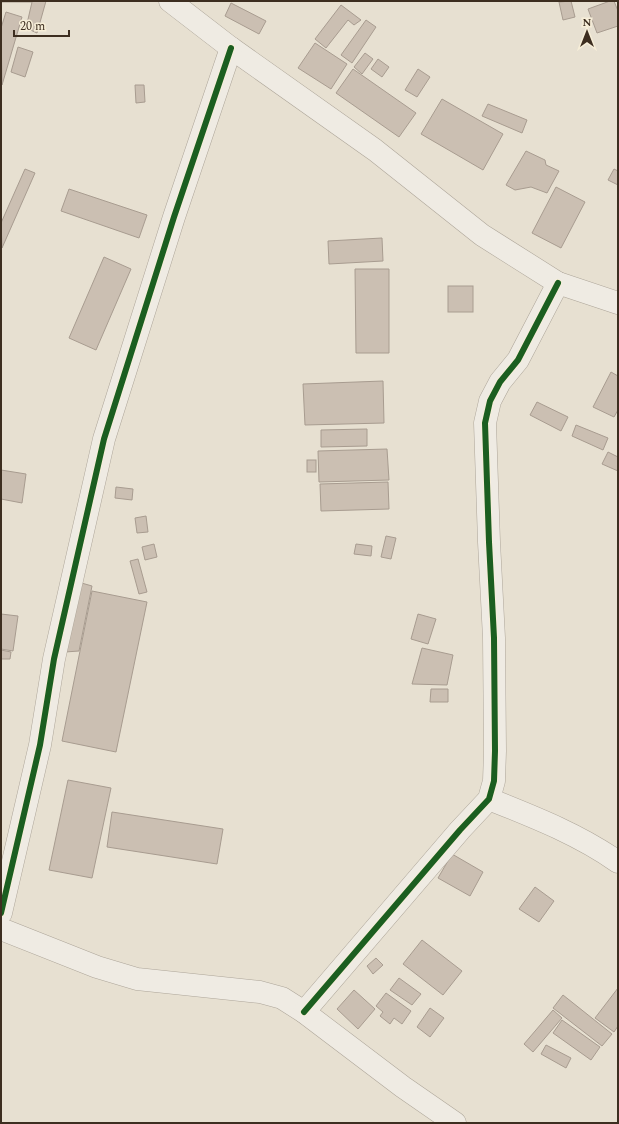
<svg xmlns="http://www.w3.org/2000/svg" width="619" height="1124" viewBox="0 0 619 1124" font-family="Spectral,serif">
<rect width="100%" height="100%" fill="#e7e0d1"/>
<g fill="#cbbfb2" stroke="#a89c90">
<path d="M1,1H46L37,33L26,28L32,2H1Z"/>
<path d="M571,1L575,17L563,20L559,2Z"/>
<path d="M610,1H614L618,11V26L597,33L588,9Z"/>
<path d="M231,3L266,21L259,34L225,16Z"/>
<path d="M341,5L361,20L354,25L348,20L326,48L315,39Z"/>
<path d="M6,12L22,17L2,85L1,28Z"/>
<path d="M366,20L376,27L352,63L341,55Z"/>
<path d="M315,43L347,64L331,89L298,68Z"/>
<path d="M18,47L33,52L25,77L11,72Z"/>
<path d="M365,53L373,59L362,74L354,67Z"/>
<path d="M378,59L389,67L382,77L371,69Z"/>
<path d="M353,69L416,113L399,137L336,93Z"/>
<path d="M418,69L430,77L417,97L405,90Z"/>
<path d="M135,85H144L145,102L136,103Z"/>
<path d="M442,99L503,134L483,170L421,134Z"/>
<path d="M488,104L527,120L522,133L482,116Z"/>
<path d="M526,151L545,160L546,165L559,171L547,193L531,187L515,190L506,185Z"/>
<path d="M25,169L35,173L2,248L1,223Z"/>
<path d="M614,169L618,171V185L608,180Z"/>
<path d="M556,187L585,202L561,248L532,233Z"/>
<path d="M69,189L147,215L139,238L61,211Z"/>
<path d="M382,238L383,261L329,264L328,241Z"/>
<path d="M104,257L131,269L96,350L69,338Z"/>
<path d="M355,269H389V353H356Z"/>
<rect x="448" y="286" width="25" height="26"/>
<path d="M611,372L618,376V410L614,417L593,407Z"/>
<path d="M383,381L384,423L305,425L303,384Z"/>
<path d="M537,402L568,417L561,431L530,415Z"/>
<path d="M576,425L608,438L603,450L572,436Z"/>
<path d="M367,429V446L321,447V430Z"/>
<path d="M387,449L389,480L319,482L318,451Z"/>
<path d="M608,452L618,457V471L602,464Z"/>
<rect x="307" y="460" width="9" height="12"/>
<path d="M1,470L26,474L22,503L1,499Z"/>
<path d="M388,482L389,509L321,511L320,484Z"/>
<path d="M116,487L133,489L132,500L115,498Z"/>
<path d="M146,516L148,532L137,533L135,518Z"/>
<path d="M386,536L396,538L391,559L381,557Z"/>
<path d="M154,544L157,557L145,560L142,547Z"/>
<path d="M356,544L372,546L371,556L354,554Z"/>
<path d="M138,559L147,592L139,594L130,561Z"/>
<path d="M78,582L92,586L79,651L65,652Z"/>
<path d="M92,591L147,602L116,752L62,741Z"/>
<path d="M1,614L18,616L13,651L1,649Z"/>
<path d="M418,614L436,619L428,644L411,639Z"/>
<path d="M422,648L453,655L447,685L412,684Z"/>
<path d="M1,650L11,652L10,659H1Z"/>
<path d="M431,689H448V702H430Z"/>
<path d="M68,780L111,788L92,878L49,870Z"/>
<path d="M112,812L223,829L217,864L107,847Z"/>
<path d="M452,854L483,872L470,896L438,878Z"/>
<path d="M535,887L554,901L539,922L519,909Z"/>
<path d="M422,940L462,971L443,995L403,964Z"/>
<path d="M376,958L383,965L373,974L367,966Z"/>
<path d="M399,978L421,994L412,1005L390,990Z"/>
<path d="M618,988V1026L614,1032L595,1018Z"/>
<path d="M354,990L375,1009L358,1029L337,1009Z"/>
<path d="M386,993L411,1011L402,1024L394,1018L390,1024L380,1016L383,1012L376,1006Z"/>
<path d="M563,995L612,1034L602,1046L553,1008Z"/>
<path d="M430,1008L444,1018L430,1037L417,1027Z"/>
<path d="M553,1010L562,1018L533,1052L524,1044Z"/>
<path d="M562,1020L600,1047L591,1060L553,1033Z"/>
<path d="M546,1045L571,1058L566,1068L541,1054Z"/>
</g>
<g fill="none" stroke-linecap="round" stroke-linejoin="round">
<g stroke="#ada599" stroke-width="23">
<g id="minor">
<path d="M170,1L231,48L375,150L482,235L558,283L618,303"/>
<path d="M489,799C534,817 578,834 618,862"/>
<path d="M1,913L40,745L54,659L104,439L174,217L231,48"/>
<path d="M1,929L97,967L137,979L260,992L282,998L304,1012L403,1087L455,1123"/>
<path d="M304,1012L460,830L489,799L494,781L495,751L494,638L489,542L485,423L490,401L500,382L518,360L558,283"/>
</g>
</g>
<use href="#minor" stroke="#efebe3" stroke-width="22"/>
<g stroke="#f7eed8" stroke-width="8">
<g id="cycleway">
<path d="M1,913L40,745L54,659L104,439L174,217L231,48"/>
<path d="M304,1012L460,830L489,799L494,781L495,751L494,638L489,542L485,423L490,401L500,382L518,360L558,283"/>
</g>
</g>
<use href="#cycleway" stroke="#1b5e20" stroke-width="6"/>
</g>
<rect width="619" height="1124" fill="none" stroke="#3d2e20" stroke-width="4"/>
<g transform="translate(587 32)" stroke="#f7eed8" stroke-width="3" paint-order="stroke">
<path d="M0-3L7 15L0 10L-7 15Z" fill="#3d2e20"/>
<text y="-6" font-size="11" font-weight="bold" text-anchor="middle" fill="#3d2e20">N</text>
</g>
<path d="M14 30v6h55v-6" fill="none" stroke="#3d2e20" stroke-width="2"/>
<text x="20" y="30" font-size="12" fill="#3d2e20" stroke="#f7eed8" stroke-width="3" paint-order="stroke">20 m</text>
</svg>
